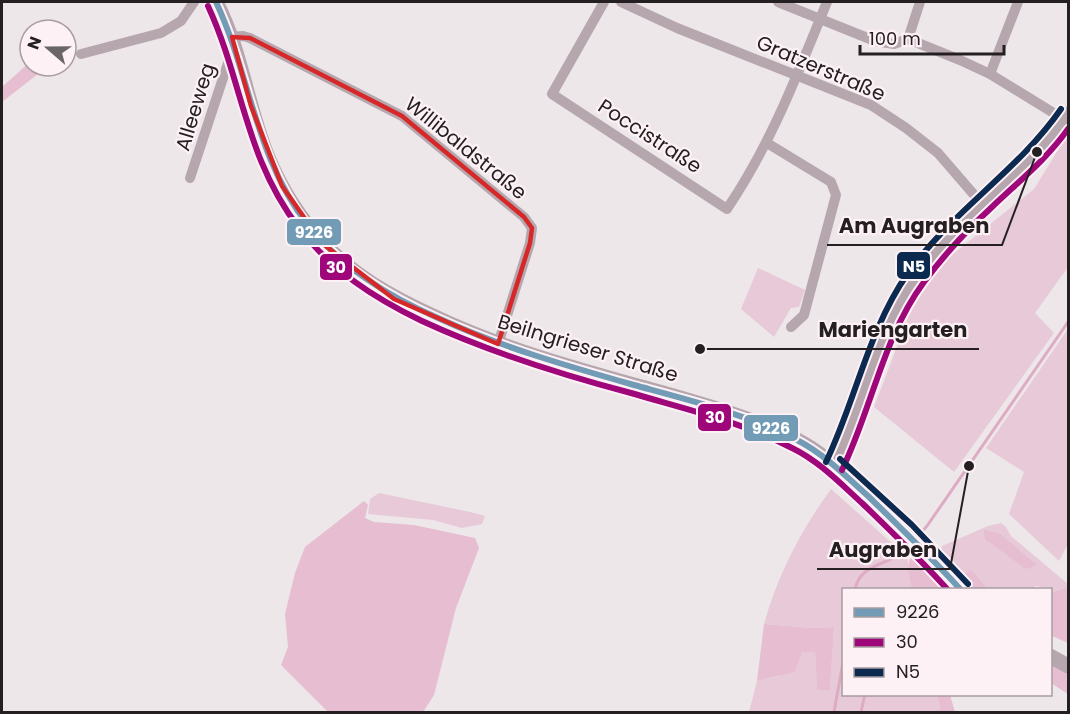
<svg xmlns="http://www.w3.org/2000/svg" width="1070" height="714" viewBox="0 0 1070 714" font-family="Poppins,sans-serif">
<rect width="100%" height="100%" fill="#ede7ea"/>
<g fill="#e7c9d7">
<path d="M1068,134V267L1035,313L1054,333L954,472L874,407L909,315L938,266L1034,189Z"/>
<path d="M758,268L805,290L799,307L791,308L774,337L741,309Z"/>
<path d="M1068,329V544L1059,561L1009,514L1024,472L986,448Z"/>
<path d="M831,489L894,545L908,560V571L912,589L844,590V694L937,695L940,709L938,712H749L757,681L779,676L802,652H815L817,689H830L834,627L811,628L764,624C778,574 801,530 831,489Z"/>
<path d="M379,493L470,512L485,516L482,524L462,528L433,520L368,514L370,499Z"/>
<path d="M1001,523L1006,527L1011,536L1068,584V587L1051,593L1050,588L1035,586L1033,589H988L972,570L959,575C952,567 940,558 942,546L988,526Z"/>
</g>
<g fill="#e6bdd1">
<path d="M30,62V66H48L2,102V87Z"/>
<path d="M364,501L368,505L365,518L374,522L414,525L475,538L479,548L456,608L434,695L423,712H328L281,665L288,647L285,614L295,573L305,547Z"/>
<path d="M985,530L1000,534L1037,565L1026,569L985,539L984,531Z"/>
<path d="M919,554L956,589H912C910,578 904,565 913,555Z"/>
<path d="M972,570L988,589H973L959,575Z"/>
<path d="M1068,587V643L1050,635L1051,593Z"/>
<path d="M764,624L811,628L834,627L830,690H817L815,652H802L794,672L757,681Z"/>
<path d="M1050,663L1068,674V694L1051,683Z"/>
<path d="M937,695H950L955,712H938L940,708Z"/>
</g>
<g fill="none" stroke-linecap="round" stroke-linejoin="round">
<g stroke="#deabc4" stroke-width="3">
<path d="M917,537L927,526L1068,322"/>
<path d="M855,590C859,566 882,566 900,554C904,551 907,547 910,543"/>
<path d="M834,712L844,657"/>
<path d="M861,712L865,694"/>
</g>
<g stroke="#b6a7ae" stroke-width="10">
<path d="M604,2L552,94L727,209C772,142 797,75 827,2"/>
<path d="M621,2L677,28L871,105L906,128L938,153L982,204"/>
<path d="M778,2L875,41L894,44L908,39L960,60L990,74L1065,120"/>
<path d="M232,37L243,36L250,38L402,116L524,217L532,228L530,243L498,344"/>
<path d="M908,39L920,2"/>
<path d="M81,54L161,33L181,21L194,2"/>
<path d="M990,74L1018,2"/>
<path d="M767,143L831,182L836,195L804,315L791,327"/>
<path d="M190,178L230,57L235,48"/>
</g>
<g stroke="#b6a6ae" stroke-width="15">
<path d="M216,2C241,50 247,105 267,155C280,187 300,219 324,244C355,277 392,297 433,316C507,351 584,371 663,393C708,406 755,419 797,440C823,453 843,474 864,493C897,524 930,556 961,590"/>
<path d="M834,466C864,410 873,341 908,289C928,258 957,229 983,203C1013,175 1046,149 1068,114"/>
<path d="M1050,656L1068,666"/>
</g>
<g stroke="#fdf1f6" stroke-width="10">
<path id="bus-1" d="M216,2C251,77 255,158 308,225C342,268 388,296 438,318C501,347 567,366 634,385C689,400 746,414 797,440C824,454 846,476 868,496C900,527 931,557 961,590"/>
</g>
<g stroke="#fdf1f6" stroke-width="10">
<g id="bus-2">
<path d="M208,6C243,82 245,158 299,228C331,270 374,298 422,321C489,352 559,374 631,393C685,409 742,422 792,448C819,461 841,484 863,504C892,532 921,560 948,590"/>
<path d="M842,470C872,408 883,337 924,282C944,255 967,230 992,207C1018,182 1047,159 1068,129"/>
</g>
</g>
<g stroke="#fdf1f6" stroke-width="10">
<g id="bus-3">
<path d="M840,459L912,525L968,584"/>
<path d="M826,462C856,400 868,330 908,273C952,211 1018,171 1061,109"/>
</g>
</g>
<use href="#bus-1" stroke="#729bb5" stroke-width="6"/>
<use href="#bus-2" stroke="#9e067a" stroke-width="6"/>
<use href="#bus-3" stroke="#0c294f" stroke-width="6"/>
</g>
<path fill="none" stroke="#d62828" stroke-width="4.5" stroke-linejoin="round" d="M232,37L250,38L402,116L524,217L532,228L530,243L498,344L394,299L323,244L282,186L251,106Z"/>
<g text-anchor="middle" stroke-width="4.5" stroke-linejoin="round" paint-order="stroke">
<g font-size="20" fill="#242022" stroke="#fdf1f6">
<text transform="translate(821 68) rotate(23)" y="7">Gratzerstraße</text>
<text transform="translate(195 107) rotate(-73)" y="7">Alleeweg</text>
<text transform="translate(650 136) rotate(33)" y="7">Poccistraße</text>
<text transform="translate(466 148) rotate(39)" y="7">Willibaldstraße</text>
<text transform="translate(588 348) rotate(17)" y="7">Beilngrieser Straße</text>
</g>
</g>
<path fill="none" stroke="#242022" stroke-width="2" d="M1037 152L1002 245H827M700 349L806 349H979M969 466L950 569H817"/>
<g fill="#242022" stroke="#fdf1f6" stroke-width="2">
<circle cx="1037" cy="152" r="6"/>
<circle cx="700" cy="349" r="6"/>
<circle cx="969" cy="466" r="6"/>
</g>
<g font-size="21" text-anchor="middle" font-weight="bold" fill="#242022" stroke="#fdf1f6" stroke-width="4.5" stroke-linejoin="round" paint-order="stroke">
<text x="914" y="233">Am Augraben</text>
<text x="893" y="337">Mariengarten</text>
<text x="883" y="557">Augraben</text>
</g>
<g stroke="#fdf1f6" stroke-width="2">
<rect x="286" y="218" width="56" height="28" rx="6" fill="#729bb5"/>
<rect x="896" y="251" width="35" height="29" rx="6" fill="#0c294f"/>
<rect x="319" y="253" width="34" height="28" rx="6" fill="#9e067a"/>
<rect x="697" y="403" width="35" height="29" rx="6" fill="#9e067a"/>
<rect x="743" y="414" width="56" height="28" rx="6" fill="#729bb5"/>
</g>
<g font-size="16" text-anchor="middle" font-weight="bold" fill="#fff">
<text x="314" y="238">9226</text>
<text x="914" y="272">N5</text>
<text x="336" y="273">30</text>
<text x="715" y="423">30</text>
<text x="771" y="434">9226</text>
</g>
<rect width="1070" height="714" fill="none" stroke="#242022" stroke-width="6"/>
<rect x="842" y="588" width="210" height="108" fill="#fdf1f6" stroke="#a69da1" stroke-width="1.5"/>
<rect x="854" y="608" width="30" height="9" fill="#729bb5" stroke="#a69da1" stroke-width="1.5"/>
<text x="896" y="618" font-size="18" fill="#242022">9226</text>
<rect x="854" y="638" width="30" height="9" fill="#9e067a" stroke="#a69da1" stroke-width="1.5"/>
<text x="896" y="648" font-size="18" fill="#242022">30</text>
<rect x="854" y="668" width="30" height="9" fill="#0c294f" stroke="#a69da1" stroke-width="1.5"/>
<text x="896" y="678" font-size="18" fill="#242022">N5</text>
<g transform="translate(48 48) rotate(290)"><circle r="28" fill="#fdf1f6" stroke="#a69da1" stroke-width="1.5"/>
<path d="M0-4.5L10 22L0 15L-10 22Z" fill="#6a6668"/>
<text y="-9" font-size="16" font-weight="bold" text-anchor="middle" fill="#242022">N</text>
</g>
<path d="M860 45v9h144v-9" fill="none" stroke="#242022" stroke-width="3"/>
<text x="869" y="45" font-size="18" fill="#242022" stroke="#fdf1f6" stroke-width="4.5" paint-order="stroke">100 m</text>
</svg>
